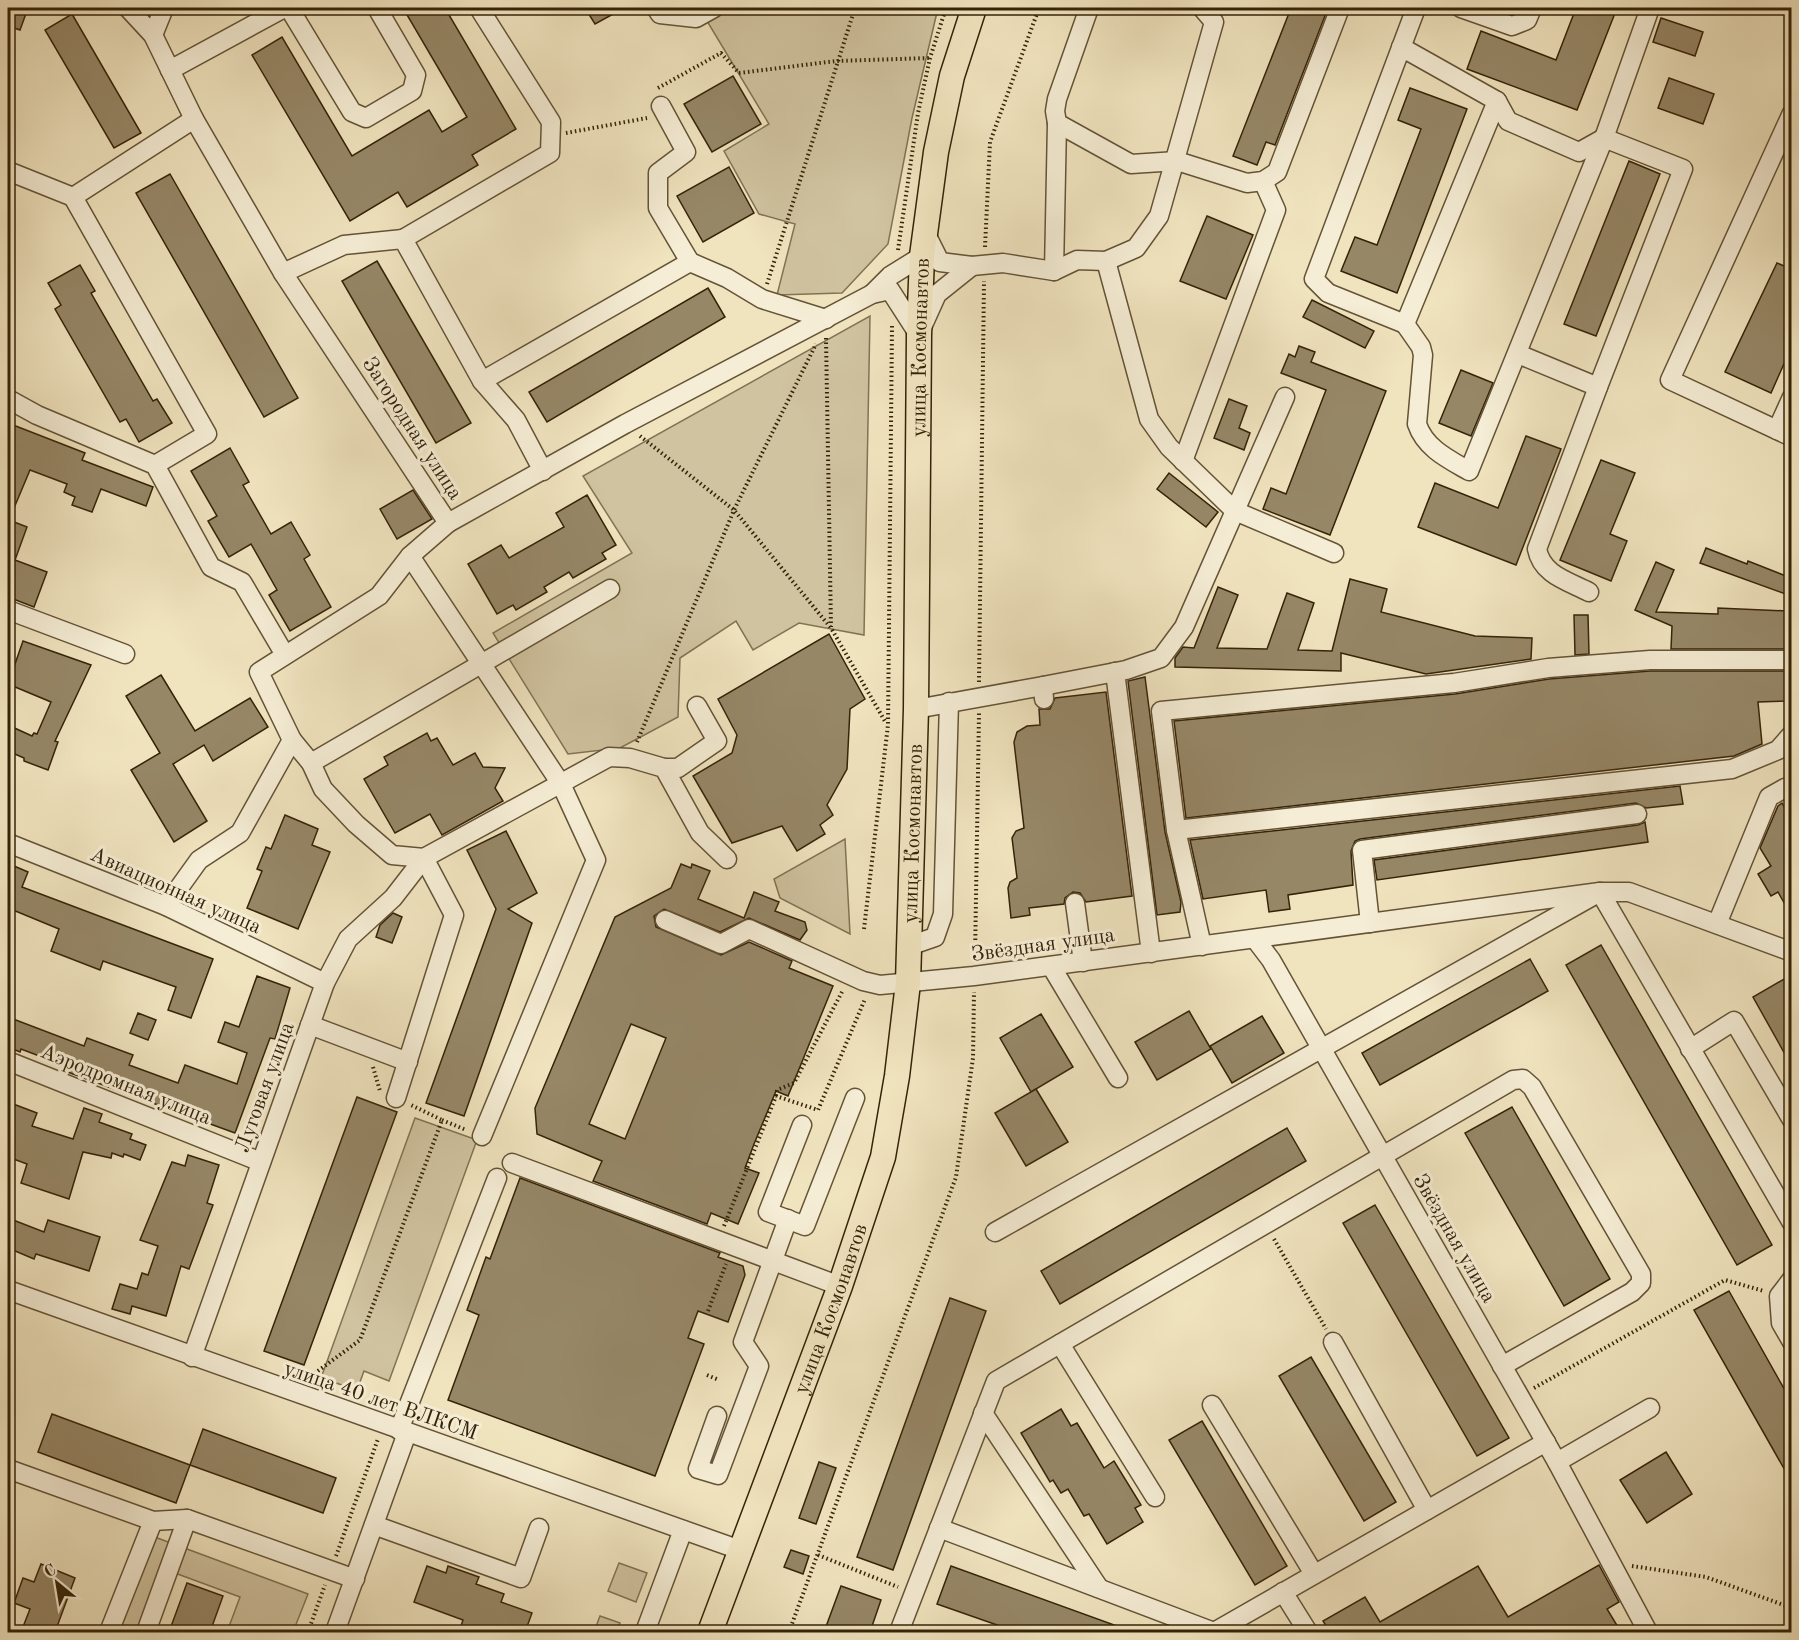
<svg xmlns="http://www.w3.org/2000/svg" width="1799" height="1640" viewBox="0 0 1799 1640" font-family="'Old Standard TT',serif">
<rect width="100%" height="100%" fill="#f0e4bf"/>
<filter id="stains"><feTurbulence type="fractalNoise" baseFrequency=".00333" numOctaves="4"/><feColorMatrix values="0 0 0 0 .2 0 0 0 0 .09 0 0 0 0 .02 0 0 0 .5 -.17"/></filter>
<radialGradient id="worn" r=".72"><stop offset=".6" stop-color="#630" stop-opacity="0"/><stop offset="1" stop-color="#630" stop-opacity=".3"/></radialGradient>
<g fill="#d0c3a0" stroke="#827354" stroke-width="1.5">
<path d="M732,8H938L912,118L888,244L842,293L777,295L795,224L759,214L724,151L769,124L707,21Z"/>
<path d="M870,316L864,635L799,623L753,650L736,621L680,658L678,717L620,748L568,754L493,633L632,553L583,476Z"/>
<path d="M845,839L850,934L780,898L774,879Z"/>
<path d="M415,1118L477,1140L389,1381L364,1371L357,1390L321,1378Z"/>
<path d="M152,1536L308,1594L293,1632H227L240,1597L164,1569L140,1632H116Z"/>
<path d="M619,1563L647,1573L636,1602L608,1591Z"/>
<path d="M600,1616L620,1623L616,1632H594Z"/>
</g>
<g fill="#968767" stroke="#352308" stroke-width="1.5" fill-rule="evenodd">
<path d="M8,8H28L20,30L8,26Z"/>
<path d="M403,8H445L516,129L472,155L478,165L407,207L398,192L350,221L252,55L282,37L352,156L429,110L442,132L467,117Z"/>
<path d="M585,8H624L595,24Z"/>
<path d="M1291,8H1328L1275,145L1266,142L1257,165L1233,156Z"/>
<path d="M1576,8H1617L1577,110L1467,69L1481,31L1556,60Z"/>
<path d="M72,14L141,133L114,148L45,30Z"/>
<path d="M1661,18L1703,32L1695,56L1653,42Z"/>
<path d="M733,76L761,124L712,152L684,104Z"/>
<path d="M1669,78L1714,94L1703,124L1658,108Z"/>
<path d="M1410,88L1467,109L1397,293L1341,271L1355,237L1377,245L1421,129L1398,120Z"/>
<path d="M1629,161L1660,174L1596,336L1564,324Z"/>
<path d="M729,167L754,213L703,242L677,196Z"/>
<path d="M170,174L298,398L264,417L136,193Z"/>
<path d="M1207,216L1253,235L1226,299L1180,281Z"/>
<path d="M377,261L471,423L436,443L342,281Z"/>
<path d="M1777,263L1791,269V348L1771,393L1725,372Z"/>
<path d="M80,265L95,291L91,293L153,401L157,399L172,423L139,442L126,419L120,422L55,309L61,305L48,283Z"/>
<path d="M708,288L725,317L547,422L529,392Z"/>
<path d="M1312,300L1374,331L1365,348L1303,317Z"/>
<path d="M1299,346L1315,352L1311,362L1386,391L1330,535L1263,509L1271,488L1286,494L1326,390L1281,373L1289,354L1295,357Z"/>
<path d="M1461,370L1493,383L1471,436L1439,423Z"/>
<path d="M1229,399L1247,406L1239,428L1250,433L1244,450L1214,438Z"/>
<path d="M8,423L85,453L82,460L153,487L146,506L101,489L92,512L72,505L75,497L64,492L67,484L30,470L9,520L27,527L15,560L47,572L34,607L8,597Z"/>
<path d="M1526,436L1561,449L1516,565L1418,527L1435,483L1498,508Z"/>
<path d="M230,448L249,482L243,485L271,534L291,522L310,555L304,559L331,607L290,631L269,595L277,590L251,544L229,557L208,521L217,516L191,471Z"/>
<path d="M1601,460L1635,473L1610,534L1627,541L1611,581L1560,560Z"/>
<path d="M1169,473L1218,512L1206,527L1157,489Z"/>
<path d="M413,490L432,519L397,539L380,509Z"/>
<path d="M587,495L616,545L602,553L606,559L573,578L569,572L544,587L547,592L516,610L513,605L497,614L468,564L501,545L509,558L564,527L556,513Z"/>
<path d="M1706,548L1747,564L1748,561L1791,578V596L1700,563Z"/>
<path d="M1656,562L1674,570L1656,612L1718,614V608L1787,611L1786,649H1671L1672,626L1635,610Z"/>
<path d="M1350,579L1387,589L1381,612L1475,636L1532,638L1531,659L1426,674L1341,653V671L1175,667V658L1183,647L1194,648L1218,587L1238,595L1217,648L1267,649L1287,593L1314,603L1298,650L1332,651Z"/>
<path d="M1574,615H1588L1589,654L1575,655Z"/>
<path d="M829,634L865,699L850,709L847,769L827,805L833,815L820,825L825,834L797,851L782,826L732,843L693,776L732,753L737,735L718,699Z"/>
<path d="M23,641L91,665L55,741L58,742L48,770L24,761V758L8,751V725L32,736L34,733L37,734L51,702L8,684Z"/>
<path d="M1650,671H1786L1787,701L1758,702L1762,744L1734,756L1186,818L1174,721L1455,694L1549,679Z"/>
<path d="M161,675L195,731L250,698L268,727L213,761L204,745L173,764L207,821L174,842L131,770L160,753L126,696Z"/>
<path d="M1145,677L1165,832L1181,902L1180,912L1157,915L1128,681Z"/>
<path d="M1106,692L1132,896L1086,902L1080,893L1073,892L1065,898L1064,904L1029,908L1030,915L1011,918L1008,888L1010,882L1017,878L1012,838L1016,831L1024,828L1014,742L1017,732L1027,726L1040,725L1039,709H1050L1055,698Z"/>
<path d="M427,733L431,741L437,738L453,765L475,753L483,767L505,768L495,788L503,801L442,835L430,814L395,833L364,779L388,765L384,757Z"/>
<path d="M1680,786L1683,804L1646,808L1636,803L1360,839L1355,841L1351,851L1353,885L1288,895L1290,909L1269,912L1266,890L1203,899L1190,840Z"/>
<path d="M1782,803L1791,819V915L1778,892L1771,896L1758,874L1771,866L1760,848L1778,806Z"/>
<path d="M285,815L318,829L312,845L330,852L298,929L247,908L262,871L257,869L266,847L271,849Z"/>
<path d="M1645,822L1648,842L1377,880L1374,860L1638,825Z"/>
<path d="M506,831L537,893L508,909L532,923L464,1116L426,1103L496,909L467,850Z"/>
<path d="M681,864L691,868L692,864L710,871L698,899L744,918L754,892L779,902L775,911L805,922L807,930L800,940L749,918L720,932L664,909L654,916L656,927L721,955L749,942L792,961L789,968L833,986L788,1096L776,1091L754,1144L745,1168L759,1173L738,1224L711,1213L707,1224L593,1181L602,1161L537,1134L535,1108L615,917L671,888ZM631,1024L666,1038L625,1139L589,1124Z"/>
<path d="M14,866L28,872L22,887L213,959L191,1018L168,1010L176,987L103,961L100,970L51,951L59,929L13,910L8,922V881Z"/>
<path d="M393,913L402,917L392,943L376,937L380,925Z"/>
<path d="M1601,945L1772,1245L1737,1265L1566,965Z"/>
<path d="M1530,959L1548,991L1380,1085L1362,1053Z"/>
<path d="M1791,975V1065L1753,997Z"/>
<path d="M257,976L290,988L275,1039L270,1038L235,1133L62,1070L63,1065L21,1049L20,1052L8,1047V1017L84,1046L87,1038L133,1055L129,1065L178,1083L185,1065L237,1084L247,1053L218,1042L225,1022L239,1027Z"/>
<path d="M1189,1011L1211,1049L1157,1080L1135,1042Z"/>
<path d="M138,1013L156,1020L148,1040L130,1033Z"/>
<path d="M1041,1014L1073,1067L1031,1092L1000,1038Z"/>
<path d="M1262,1016L1284,1053L1232,1083L1210,1046Z"/>
<path d="M1036,1089L1068,1142L1026,1166L995,1113Z"/>
<path d="M357,1097L397,1112L304,1365L264,1351Z"/>
<path d="M8,1102L37,1113L32,1126L73,1139L84,1108L102,1114L99,1122L132,1134L130,1139L146,1145L140,1160L124,1154L123,1157L112,1153L111,1158L83,1152L69,1199L21,1183L27,1164L8,1157Z"/>
<path d="M1512,1107L1610,1279L1564,1306L1465,1133Z"/>
<path d="M1287,1128L1306,1161L1060,1304L1041,1271Z"/>
<path d="M188,1155L219,1165L207,1203L213,1205L189,1269L181,1266L166,1316L132,1306L130,1314L112,1309L120,1284L137,1289L142,1273L148,1275L158,1246L140,1240L172,1162L185,1166Z"/>
<path d="M520,1178L720,1253L718,1257L743,1266L745,1275L728,1322L698,1311L688,1338L704,1344L655,1476L448,1400L479,1315L467,1310L486,1257L490,1259Z"/>
<path d="M1375,1205L1509,1438L1477,1456L1343,1223Z"/>
<path d="M8,1218L44,1232L48,1220L100,1237L89,1271L36,1254L34,1259L8,1248Z"/>
<path d="M1729,1291L1791,1401V1481L1694,1310Z"/>
<path d="M950,1298L986,1311L893,1570L857,1557Z"/>
<path d="M1311,1357L1396,1502L1364,1521L1279,1376Z"/>
<path d="M1061,1409L1071,1426L1077,1423L1104,1468L1114,1461L1141,1505L1135,1508L1143,1522L1107,1544L1089,1514L1084,1516L1068,1489L1061,1493L1053,1480L1050,1482L1021,1433Z"/>
<path d="M52,1414L190,1465L176,1503L38,1452Z"/>
<path d="M1202,1421L1287,1566L1255,1585L1169,1440Z"/>
<path d="M203,1429L336,1478L323,1513L190,1465Z"/>
<path d="M1666,1452L1692,1494L1647,1523L1620,1480Z"/>
<path d="M819,1462L836,1468L816,1524L799,1518Z"/>
<path d="M791,1550L809,1556L803,1574L784,1567Z"/>
<path d="M41,1564L75,1578L55,1632H21L30,1609L14,1603L23,1578L34,1582Z"/>
<path d="M1599,1565L1619,1602L1607,1609L1621,1632H1330L1323,1621L1365,1597L1380,1622L1478,1566L1508,1617Z"/>
<path d="M427,1566L446,1573L448,1566L479,1577L476,1584L504,1594L501,1602L532,1613L525,1632H459L463,1620L414,1602Z"/>
<path d="M951,1566L1128,1630V1632H1017L937,1604Z"/>
<path d="M187,1583L223,1596L210,1632H169Z"/>
<path d="M841,1586L881,1600L870,1632H824Z"/>
</g>
<g fill="none" stroke-linecap="round" stroke-linejoin="round">
<g stroke="#645336" stroke-width="21">
<g id="minor">
<path d="M128,8L153,35L194,119L283,273L448,523L625,424L872,294L890,290L919,335"/>
<path d="M289,8L352,112L366,118L412,91L416,75L377,8"/>
<path d="M656,8L660,14L696,18L714,8"/>
<path d="M1089,8L1057,99L1055,111L1057,123L1131,164L1177,161L1247,183L1263,181L1277,172L1340,8"/>
<path d="M1461,8L1512,26L1527,20L1532,8"/>
<path d="M153,35L164,8"/>
<path d="M1401,47L1497,101L1405,324L1328,293L1314,279L1416,8"/>
<path d="M170,70L284,8"/>
<path d="M1497,101L1508,121L1579,152L1604,138L1683,169L1598,387"/>
<path d="M661,106L686,152L658,173V208L690,262"/>
<path d="M1792,113L1670,380L1792,437"/>
<path d="M8,171L73,197L194,119"/>
<path d="M73,197L207,434L155,465"/>
<path d="M924,230L940,262L972,266L1003,263L1054,271L1077,260L1106,261L1136,248L1159,216L1214,22L1202,8"/>
<path d="M403,239L550,153L551,122L479,8"/>
<path d="M1106,261L1149,419L1169,447L1235,511L1334,553"/>
<path d="M1054,271L1057,123"/>
<path d="M283,273L344,245L403,239L482,381L516,420L543,471"/>
<path d="M872,294L890,276L922,256"/>
<path d="M1405,324L1421,347L1423,355L1417,424C1425,448 1448,459 1469,471L1604,138L1650,8"/>
<path d="M923,325L937,294L972,266"/>
<path d="M1518,354L1598,387L1537,549C1542,575 1568,581 1589,592"/>
<path d="M482,381L690,262L727,278L762,299L826,319"/>
<path d="M8,399L37,415L155,465L211,567L242,582L285,655"/>
<path d="M1777,430L1792,397"/>
<path d="M1183,461L1276,210L1263,181"/>
<path d="M410,556L561,784L596,860L482,1136"/>
<path d="M8,610L125,654"/>
<path d="M1115,672L1151,953"/>
<path d="M1044,699L1043,686L1126,670L1161,658L1184,627L1285,397"/>
<path d="M916,709L1043,686"/>
<path d="M292,740L311,763L323,789L356,824L392,855L424,858"/>
<path d="M311,763L610,589"/>
<path d="M664,768H678L717,741L697,706"/>
<path d="M1176,830L1732,769L1778,750L1792,734"/>
<path d="M8,843L166,906L325,983"/>
<path d="M1075,903L1083,962"/>
<path d="M166,906L199,860L240,833L292,740L259,672L379,596L410,556L448,523"/>
<path d="M665,920L721,944L749,929L863,981L880,985L974,976L1600,892H1629L1792,952"/>
<path d="M1370,923L1362,850L1637,814"/>
<path d="M1717,924L1769,797L1785,788L1792,793"/>
<path d="M1255,939L1271,960L1557,1462L1648,1632"/>
<path d="M909,946L935,937L943,914L949,702"/>
<path d="M1202,946L1176,830L1161,711L1454,683L1548,668L1650,660H1792"/>
<path d="M1051,966L1118,1078"/>
<path d="M310,1025L408,1062"/>
<path d="M1690,1049L1734,1021L1792,1120"/>
<path d="M8,1061L261,1162"/>
<path d="M396,1098L454,915L424,858L609,757L630,758L664,768L700,833L727,859"/>
<path d="M802,1125L768,1212L805,1226L855,1098"/>
<path d="M512,1163L840,1286"/>
<path d="M995,1232L1600,892L1792,1223"/>
<path d="M1792,1279L1779,1296L1781,1323L1792,1342"/>
<path d="M8,1290L740,1550"/>
<path d="M1333,1342L1427,1510"/>
<path d="M1060,1344L1155,1497"/>
<path d="M192,1357L325,983L348,939L393,898L424,858"/>
<path d="M1212,1405L1314,1574"/>
<path d="M983,1413L1099,1588"/>
<path d="M717,1416L698,1469L718,1475L759,1366L743,1342L788,1219"/>
<path d="M399,1430L497,1178"/>
<path d="M1557,1462L1650,1408"/>
<path d="M8,1469L153,1521L187,1519L355,1579"/>
<path d="M374,1525L521,1578L539,1528"/>
<path d="M939,1528L1214,1632"/>
<path d="M1283,1592L1308,1632"/>
<path d="M109,1632L153,1521"/>
<path d="M146,1632L187,1519"/>
<path d="M335,1632L407,1433"/>
<path d="M645,1632L683,1530"/>
<path d="M899,1632L996,1381L1513,1080L1523,1079L1532,1087L1641,1274V1283L1632,1292L1502,1366"/>
<path d="M1214,1632L1546,1442"/>
</g>
</g>
<g stroke="#352308" stroke-width="27">
<g id="major">
<path id="s1" d="M710,1632L840,1286L883,1157L897,1076L908,983L916,709L919,335L922,256L936,152L952,76L974,8"/>
</g>
</g>
<g stroke="#352308" stroke-width="4" stroke-dasharray="1.5 3" stroke-linecap="butt">
<path d="M658,88L721,53L739,73L836,61L930,58"/>
<path d="M566,133L647,118"/>
<path d="M985,247L990,142L1039,8"/>
<path d="M898,250L918,113L930,58L946,8"/>
<path d="M767,284L855,8"/>
<path d="M826,338L831,627"/>
<path d="M640,436L734,510L831,628L886,723"/>
<path d="M979,682L984,281"/>
<path d="M637,742L734,510L816,344"/>
<path d="M864,929L888,725L892,326"/>
<path d="M975,958L979,713"/>
<path d="M373,1067L380,1091"/>
<path d="M776,1096L777,1090L794,1083L843,990"/>
<path d="M442,1120L466,1130"/>
<path d="M724,1226L776,1096L818,1110L865,999"/>
<path d="M1274,1239L1326,1329"/>
<path d="M708,1311L726,1264"/>
<path d="M707,1375L719,1380"/>
<path d="M307,1379L360,1340L442,1120L411,1105"/>
<path d="M1534,1388L1725,1280L1764,1291"/>
<path d="M818,1555L898,1587"/>
<path d="M336,1556L378,1439"/>
<path d="M1632,1566L1706,1577L1792,1608"/>
<path d="M308,1632L325,1585"/>
<path d="M789,1632L956,1177L973,1058L974,992"/>
</g>
<use href="#minor" stroke="#f5edd5" stroke-width="18"/>
<use href="#major" stroke="#f0e4bf" stroke-width="24"/>
</g>
<g text-anchor="middle" stroke-width="6" stroke-linejoin="round" paint-order="stroke">
<g font-size="21" fill="#352308" stroke="#f5edd5">
<text dy="7" stroke="none"><textPath href="#s1" startOffset="1317">улица Космонавтов</textPath></text>
<text transform="translate(413 428) rotate(57)" y="7">Загородная улица</text>
<text dy="7" stroke="none"><textPath href="#s1" startOffset="831">улица Космонавтов</textPath></text>
<text transform="translate(176 890) rotate(24)" y="7">Авиационная улица</text>
<text transform="translate(1043 944) rotate(-8)" y="7">Звёздная улица</text>
<text transform="translate(126 1084) rotate(22)" y="7">Аэродромная улица</text>
<text transform="translate(264 1087) rotate(-70)" y="7">Луговая улица</text>
<text transform="translate(1455 1238) rotate(60)" y="7">Звёздная улица</text>
<text dy="7" stroke="none"><textPath href="#s1" startOffset="345">улица Космонавтов</textPath></text>
<text transform="translate(381 1400) rotate(19)" y="7">улица 40 лет ВЛКСМ</text>
</g>
</g>
<rect width="1799" height="1640" fill="none" stroke="#f0e4bf" stroke-width="30"/>
<rect x="9" y="9" width="1781" height="1622" fill="none" stroke="#352308" stroke-width="3"/>
<rect x="15" y="15" width="1769" height="1610" fill="none" stroke="#352308" stroke-width="1.5"/>
<g transform="translate(57 1583) rotate(330)" stroke="#f5edd5" stroke-width="4.5" paint-order="stroke">
<path d="M0-4.5L10 22L0 15L-10 22Z" fill="#352308"/>
<text y="-9" font-size="16" font-weight="bold" text-anchor="middle" fill="#352308">С</text>
</g>
<rect width="100%" height="100%" filter="url(#stains)"/>
<rect width="100%" height="100%" fill="url(#worn)"/>
</svg>
